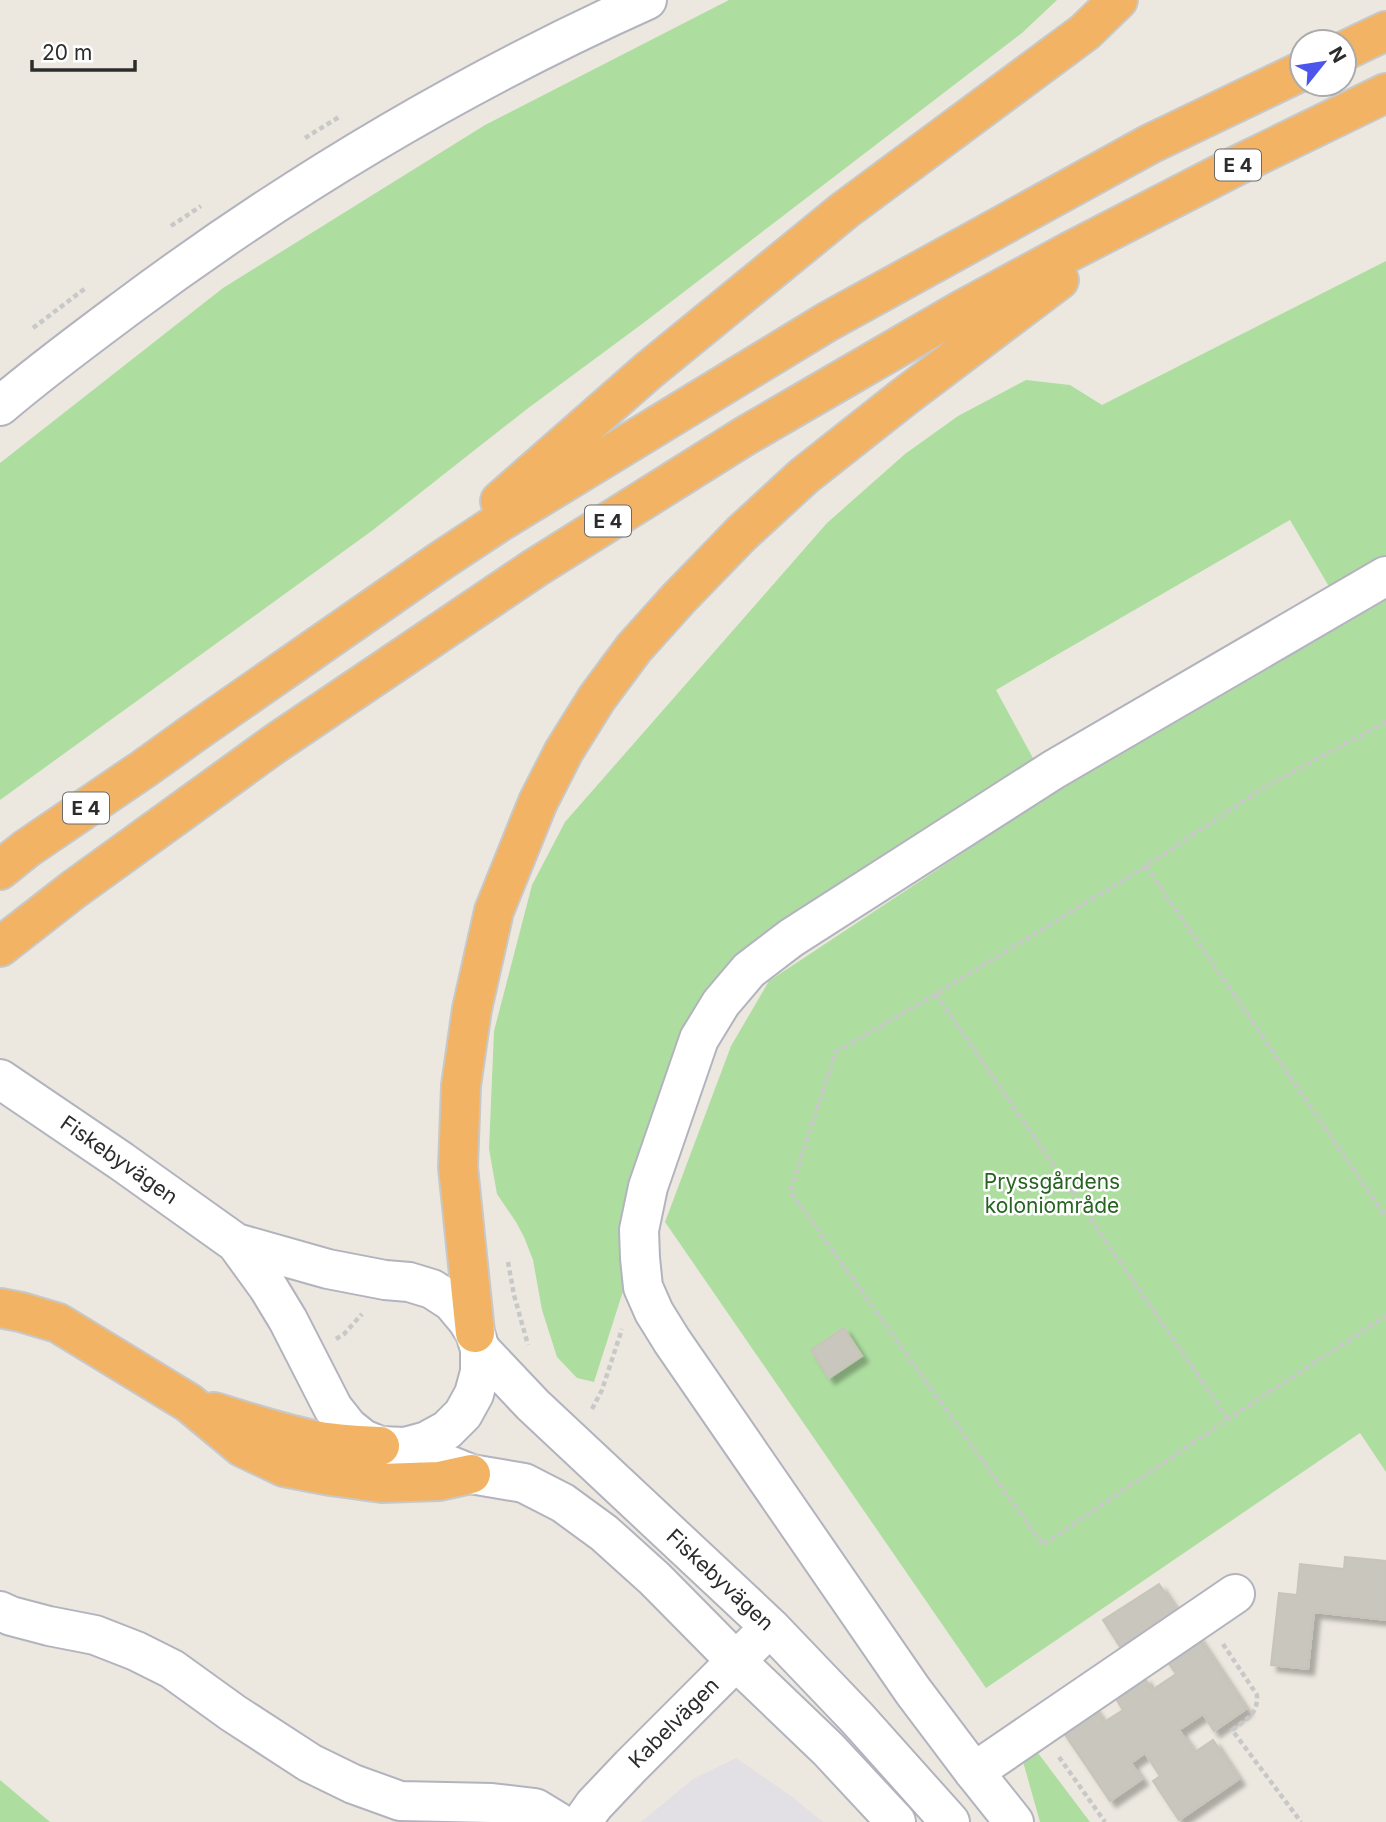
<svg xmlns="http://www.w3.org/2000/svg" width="1386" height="1822" viewBox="0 0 1386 1822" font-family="Inter,sans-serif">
<defs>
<filter id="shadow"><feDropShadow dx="6" dy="6" stdDeviation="2" flood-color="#0004"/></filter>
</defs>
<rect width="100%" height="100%" fill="#ece8df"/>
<path fill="#e2dfe5" d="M736,1758L791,1796L823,1822H641L693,1779Z"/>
<g fill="#addea0">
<path d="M729,0H1057L1022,33L642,324L527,409L373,530L0,800V463L223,288L485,125Z"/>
<path d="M1386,261V563L1331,590L1290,520L996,690L1034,760L741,951L684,1027L625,1285L594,1382L577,1378L557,1357L542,1310L533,1260L524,1237L516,1222L497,1194L489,1149L494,1031L532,885L565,822L827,523L905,454L958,416L1026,380L1070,385L1102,405Z"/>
<path d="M1386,600V1472L1360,1433L986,1688L665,1222L731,1046L769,981L1041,801Z"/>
<path d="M1035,1749L1090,1822H1040L1022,1758Z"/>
<path d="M0,1780L50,1822H0Z"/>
</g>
<g fill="#c8c6bd" stroke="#c8c4b9" stroke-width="2" filter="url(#shadow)">
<path d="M844,1328L862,1356L829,1378L811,1350Z"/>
<path d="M1345,1557L1386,1561V1620L1314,1612L1308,1669L1271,1665L1279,1593L1297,1595L1300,1564L1344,1569Z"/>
<path d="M1159,1584L1178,1612L1121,1648L1103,1620Z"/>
<path d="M1196,1634L1246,1709L1214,1731L1203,1714L1179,1730L1195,1752L1213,1740L1239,1779L1179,1820L1153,1781L1160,1776L1145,1753L1131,1763L1142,1779L1110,1801L1060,1727L1092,1705L1104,1722L1123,1710L1115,1697L1144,1677L1152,1690L1176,1674L1164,1656Z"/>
</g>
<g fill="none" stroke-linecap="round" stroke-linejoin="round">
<g stroke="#b2b3be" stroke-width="42">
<g id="minor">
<path d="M0,406C41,371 83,340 126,308C288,187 462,83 647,0"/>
<path d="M0,1079L121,1161L236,1243L268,1287L288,1320L333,1408L348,1427L363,1439L380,1446L405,1447L427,1441L447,1430L463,1414L474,1394L480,1372V1349L475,1333L467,1320L452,1302L432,1289L409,1282L385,1280L328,1269L236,1243"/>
<path d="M480,1349L533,1405L770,1627L857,1718L950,1822"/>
<path d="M439,1461L471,1474L524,1483L563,1503L604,1533L655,1579L736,1661L828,1749L896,1822"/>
<path d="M0,1611L11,1616L49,1626L95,1635L136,1651L172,1669L233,1713L310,1763L353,1784L400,1801L492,1803L535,1808L558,1822"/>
<path d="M974,1772L1235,1594"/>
<path d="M582,1822L594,1805L631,1766L755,1642"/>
<path d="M1014,1822L974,1772L913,1691L672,1341L654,1312L643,1287L640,1258L639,1230L648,1187L699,1039L721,1003L749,970L791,938L1053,770L1386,576"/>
</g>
</g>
<g stroke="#c8c8c8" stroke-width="42">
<g id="highway">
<path d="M1344,51L1386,31"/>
<path d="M500,501L648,371L845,210L1085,32L1118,0"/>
<path d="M0,870L26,849L145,768L195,732L442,560L501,521L827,322L1150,144L1302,71"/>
<path d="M0,947L73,890L276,743L535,568L745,436L962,310L1071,251L1236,166L1386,93"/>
<path d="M0,1308L21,1312L58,1323L189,1403L242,1447L284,1467L331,1476L382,1483L439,1481L471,1474"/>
<path d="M475,1333L458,1167L461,1086L472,1009L494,911L538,802L564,751L597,698L634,648L679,598L742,533L804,476L904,397L1059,280"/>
<path d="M214,1412C246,1422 277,1432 309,1439C333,1444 357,1445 380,1446"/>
</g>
</g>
<g stroke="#c8c8c8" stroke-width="4.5" stroke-dasharray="5 3.5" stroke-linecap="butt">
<path d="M305,138L339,117"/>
<path d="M171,226L201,206"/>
<path d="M33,328L87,287"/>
<path d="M1386,722L1263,788L1146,866L936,994L836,1052L790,1191L1043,1545L1228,1419L1386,1316"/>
<path d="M1146,866L1386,1217"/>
<path d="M936,994L1228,1419"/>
<path d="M508,1262L514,1295L528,1345"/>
<path d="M336,1339L344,1334L362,1314"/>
<path d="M592,1409L602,1390L622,1329"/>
<path d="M1223,1644L1257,1695C1258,1715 1246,1719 1232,1730L1301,1822"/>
<path d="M1059,1757L1105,1822"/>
</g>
<use href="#minor" stroke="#fff" stroke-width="38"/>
<use href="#highway" stroke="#f2b464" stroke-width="38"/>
</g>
<g text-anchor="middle" stroke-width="5" stroke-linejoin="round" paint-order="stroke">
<g fill="#fff" stroke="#6b6b6b" stroke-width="2">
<rect x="1215" y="149.5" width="46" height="31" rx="5"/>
<rect x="585" y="505.5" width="46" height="31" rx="5"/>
<rect x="63" y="792.5" width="46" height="31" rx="5"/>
</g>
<g font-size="19" font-weight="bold" fill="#2c2c2c">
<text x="1238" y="172">E 4</text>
<text x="608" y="528">E 4</text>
<text x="86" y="815">E 4</text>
</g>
<g font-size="21" fill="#2c2c2c" stroke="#fff">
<text transform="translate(119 1160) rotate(35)" y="7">Fiskebyvägen</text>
<text transform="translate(720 1580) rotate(43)" y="7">Fiskebyvägen</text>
<text transform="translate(674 1723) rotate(-45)" y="7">Kabelvägen</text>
</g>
<g font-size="21" fill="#266420" stroke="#fff">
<text x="1052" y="1189">Pryssgårdens<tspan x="1052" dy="24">koloniområde</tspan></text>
</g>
</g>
<g transform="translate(1323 63) rotate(60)"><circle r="33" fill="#ffffff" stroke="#ababab" stroke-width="2"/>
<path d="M0-5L12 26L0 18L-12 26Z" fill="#4c55ec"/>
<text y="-10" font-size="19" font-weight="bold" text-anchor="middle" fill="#2c2c2c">N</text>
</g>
<path d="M32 60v10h103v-10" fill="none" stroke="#2c2c2c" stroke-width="3.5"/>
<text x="42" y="60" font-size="21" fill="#2c2c2c" stroke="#ffffff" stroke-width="5" paint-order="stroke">20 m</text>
</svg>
